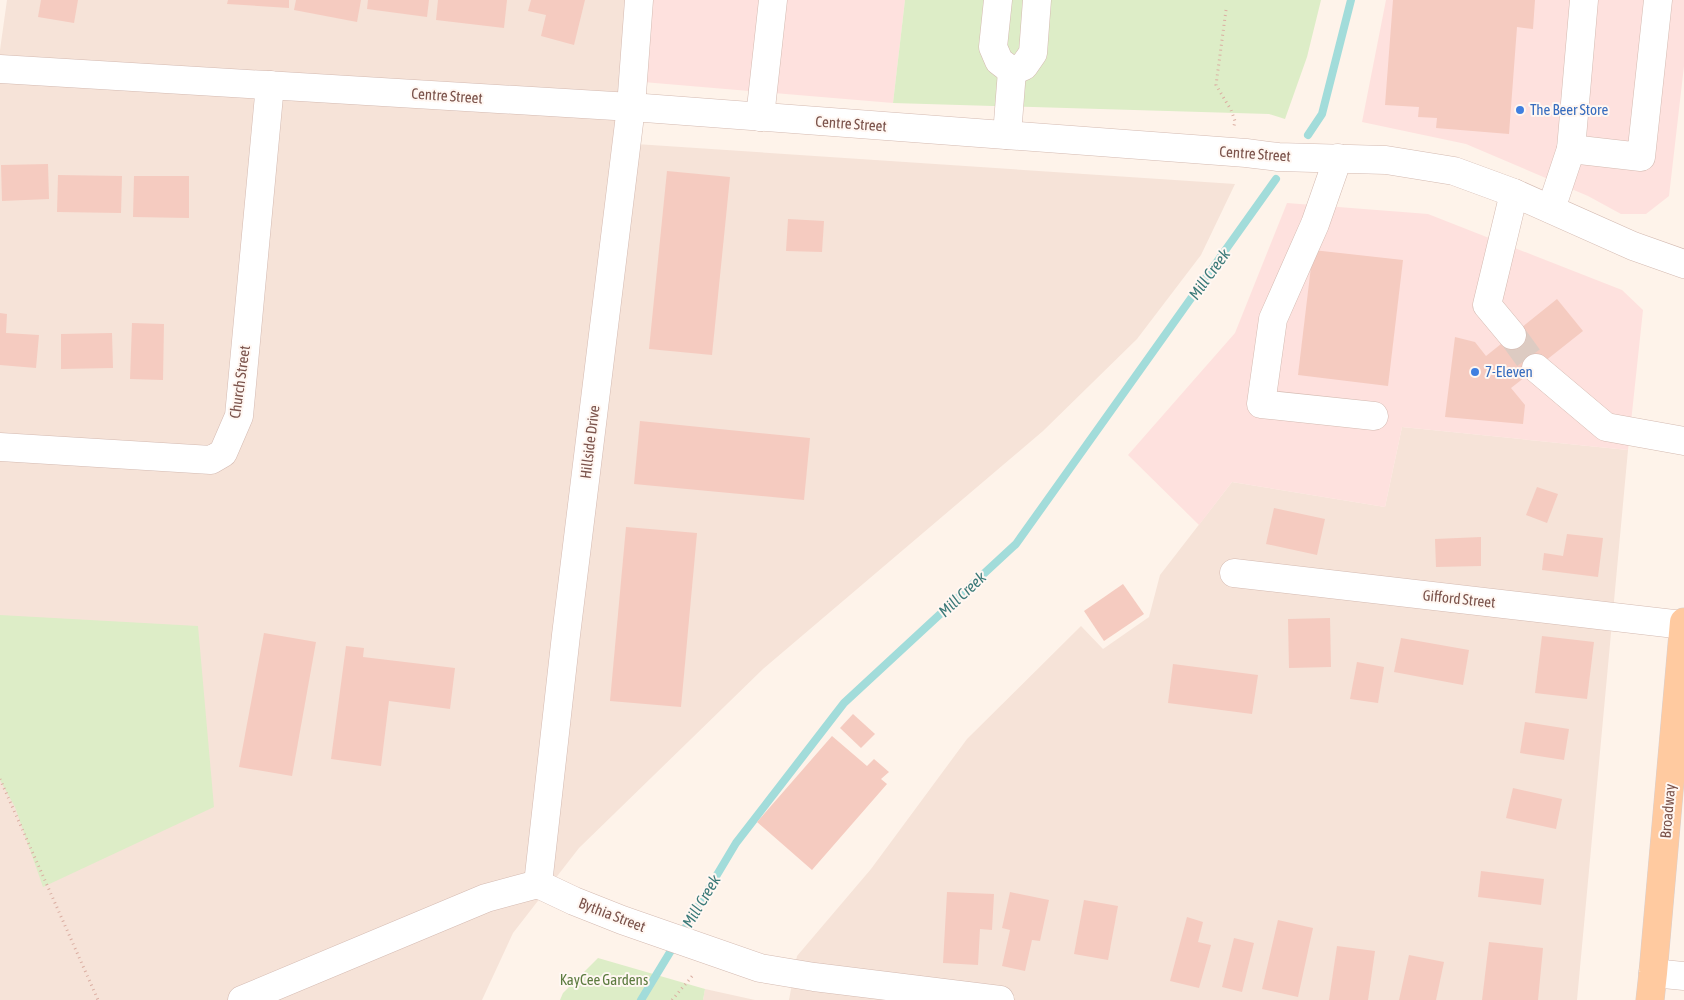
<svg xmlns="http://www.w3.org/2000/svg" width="1684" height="1000" viewBox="0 0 1684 1000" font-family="'Asap Condensed',sans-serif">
<rect width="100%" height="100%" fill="#fef3ea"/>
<g fill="#f6e3d8">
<path d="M7,0H652L636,144L1235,184L1201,255L1137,339L1043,431L763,669L579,848L513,933L482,1000H0V50Z"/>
<path d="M1402,427L1628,450L1577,1000H789L797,956L871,869L967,739L1081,626L1103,649L1149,617L1160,575L1232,482L1385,507Z"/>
<path d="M705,989L755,1000H703Z"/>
</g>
<g fill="#fee1de">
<path d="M652,0H905L893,103L643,82Z"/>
<path d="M1386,0H1684V66L1669,196L1646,214H1621L1588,196L1466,144L1362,122Z"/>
<path d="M1287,203L1428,214L1622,290L1643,310L1628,450L1402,427L1385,507L1232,482L1199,525L1128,455L1235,333Z"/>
</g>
<g fill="#ddedc7">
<path d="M905,0H1321L1307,57L1285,119L1269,114L893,103Z"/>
<path d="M0,615L198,626L214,807L43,887L15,807L0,780Z"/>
<path d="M598,958L705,989L703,1000H560L563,993Z"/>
</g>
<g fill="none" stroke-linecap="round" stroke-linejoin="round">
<g stroke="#a2dcda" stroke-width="8">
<path d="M1308,135L1322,114L1351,0"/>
<path d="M681,935L736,843L844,703L1016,544L1276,179"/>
<path d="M641,1000L675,944"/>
</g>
</g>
<g fill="#f5cbc0">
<path d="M41,0H78L74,23L38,17Z"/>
<path d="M228,0H289V8L227,4Z"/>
<path d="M296,0H361L357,22L294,10Z"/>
<path d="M368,0H429L427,17L367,9Z"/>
<path d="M438,0H507L504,28L436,20Z"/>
<path d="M531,0H585L574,45L541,36L546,15L528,11Z"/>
<path d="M1393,0H1535L1533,29L1517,27L1509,134L1436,128L1437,118L1418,117L1419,107L1385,105Z"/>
<path d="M48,164L49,199L2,201L1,165Z"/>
<path d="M667,171L730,177L712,355L649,349Z"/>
<path d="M58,175L122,176L121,213L57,212Z"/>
<path d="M134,176H189V218L133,217Z"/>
<path d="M788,219L824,221L822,252L786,251Z"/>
<path d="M1313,250L1403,260L1388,386L1298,375Z"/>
<path d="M1557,299L1583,331L1511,388L1525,405L1523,424L1445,417L1455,337L1475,342L1486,356Z"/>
<path d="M0,313L7,314L6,333L39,335L36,368L0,365Z"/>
<path d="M132,323L164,324L163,380L130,379Z"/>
<path d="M112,333L113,368L61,369V334Z"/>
<path d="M640,421L810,438L804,500L634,484Z"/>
<path d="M1537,487L1558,494L1547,523L1526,515Z"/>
<path d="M1274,508L1325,519L1317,555L1266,544Z"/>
<path d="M626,527L697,533L681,707L610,701Z"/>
<path d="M1567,534L1603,538L1598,577L1542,570L1544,553L1563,556Z"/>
<path d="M1481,537V566L1436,567L1435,539Z"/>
<path d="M1123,584L1144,614L1104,641L1084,611Z"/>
<path d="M1330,618L1331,667L1289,668L1288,619Z"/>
<path d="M264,633L316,642L292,776L239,767Z"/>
<path d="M1542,636L1594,642L1587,699L1535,693Z"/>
<path d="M1401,638L1469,650L1463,685L1394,672Z"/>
<path d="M346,646L364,648L363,657L455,668L450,709L389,701L381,766L331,759Z"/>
<path d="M1357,662L1384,667L1378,703L1350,699Z"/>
<path d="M1173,664L1258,675L1252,714L1168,703Z"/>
<path d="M853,714L875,734L861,748L840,728Z"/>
<path d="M1525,722L1569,729L1564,760L1520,753Z"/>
<path d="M832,736L867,766L874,759L889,772L881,779L887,784L812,870L757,822Z"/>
<path d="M1513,788L1562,799L1556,829L1506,818Z"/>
<path d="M1481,871L1544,879L1541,905L1478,897Z"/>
<path d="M947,892L994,894L992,930L980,929L978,965L943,963Z"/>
<path d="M1010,892L1049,900L1040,941L1032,940L1025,971L1002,966L1010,930L1002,928Z"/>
<path d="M1084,900L1118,906L1108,960L1074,954Z"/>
<path d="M1187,917L1203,922L1198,942L1211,945L1199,988L1170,981Z"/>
<path d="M1278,920L1313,928L1298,997L1262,989Z"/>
<path d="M1234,938L1254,943L1242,992L1222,987Z"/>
<path d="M1489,942L1543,948L1538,1000H1482Z"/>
<path d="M1337,946L1375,951L1368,1000H1329Z"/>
<path d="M1409,955L1444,962L1436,1000H1399Z"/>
</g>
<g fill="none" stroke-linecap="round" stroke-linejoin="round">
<path stroke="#ddcbc2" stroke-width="28" stroke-dasharray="28 14" stroke-linecap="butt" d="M1512,335L1536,368"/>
<g stroke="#d4bab1" stroke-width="29">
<g id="minor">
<path d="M998,0L993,47L999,61L1012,71"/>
<path d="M0,69L631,107L1246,153L1278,157L1386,160L1454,171L1514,193L1633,246L1684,264"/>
<path d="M1012,71L1024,66L1033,53L1037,0"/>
<path d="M760,117L773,0"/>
<path d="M1007,135L1012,71"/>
<path d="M1571,149L1641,157L1658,0"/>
<path d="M1338,158L1315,224L1273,319L1261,404L1374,416"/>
<path d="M1551,209L1571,149L1584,0"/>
<path d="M1512,335L1487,305L1514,193"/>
<path d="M1536,368L1606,427L1684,441"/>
<path d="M0,447L211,460L223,453L239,416L270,85"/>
<path d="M1234,573L1684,625"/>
<path d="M538,884L566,635L631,107L639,0"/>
<path d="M1653,973L1684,976"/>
<path d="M242,1000L486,898L538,884L574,901L622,920L760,968L814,977L1000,1000"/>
</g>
</g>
<g stroke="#dacfcd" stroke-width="29">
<path id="major" d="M1650,1000L1653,973L1684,622"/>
</g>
<g stroke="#dbaea2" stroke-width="3" stroke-dasharray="1 4" stroke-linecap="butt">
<path d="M1226,10L1216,85L1231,110L1235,121L1234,126"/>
<path d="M0,779L98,1000"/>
<path d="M672,1000L694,974"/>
</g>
<use href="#minor" stroke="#fff" stroke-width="28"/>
<use href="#major" stroke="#ffcaa0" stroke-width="28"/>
</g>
<g fill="#3f7fe0" stroke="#fff7f2" stroke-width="2">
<circle cx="1520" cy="110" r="5"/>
<circle cx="1475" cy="372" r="5"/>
</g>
<g text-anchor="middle" stroke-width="4" stroke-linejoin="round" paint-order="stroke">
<g font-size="15" fill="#7b534b" stroke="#fff7f2">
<text transform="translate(447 96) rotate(4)" y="5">Centre Street</text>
<text transform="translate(851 124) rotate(4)" y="5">Centre Street</text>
<text transform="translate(1255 154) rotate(4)" y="5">Centre Street</text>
<text transform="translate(240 382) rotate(-82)" y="5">Church Street</text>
<text transform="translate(590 442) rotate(-83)" y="5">Hillside Drive</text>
<text transform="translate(1459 599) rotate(6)" y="5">Gifford Street</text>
<text transform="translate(1668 811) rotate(-85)" y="5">Broadway</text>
<text transform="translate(612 915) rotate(21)" y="5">Bythia Street</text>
</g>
<g font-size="15" fill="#366cbe" stroke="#fff7f2" text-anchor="start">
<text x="1530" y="115">The Beer Store</text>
<text x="1485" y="377">7-Eleven</text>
</g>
<g font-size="15" fill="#5c7b3f" stroke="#fff7f2">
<text x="604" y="985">KayCee Gardens</text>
</g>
<g font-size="16" font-style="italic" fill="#3a7978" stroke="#fff7f2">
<text transform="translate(1209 274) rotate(-54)" y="6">Mill Creek</text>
<text transform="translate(962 594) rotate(-43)" y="6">Mill Creek</text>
<text transform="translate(701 901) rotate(-59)" y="6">Mill Creek</text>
</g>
</g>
</svg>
